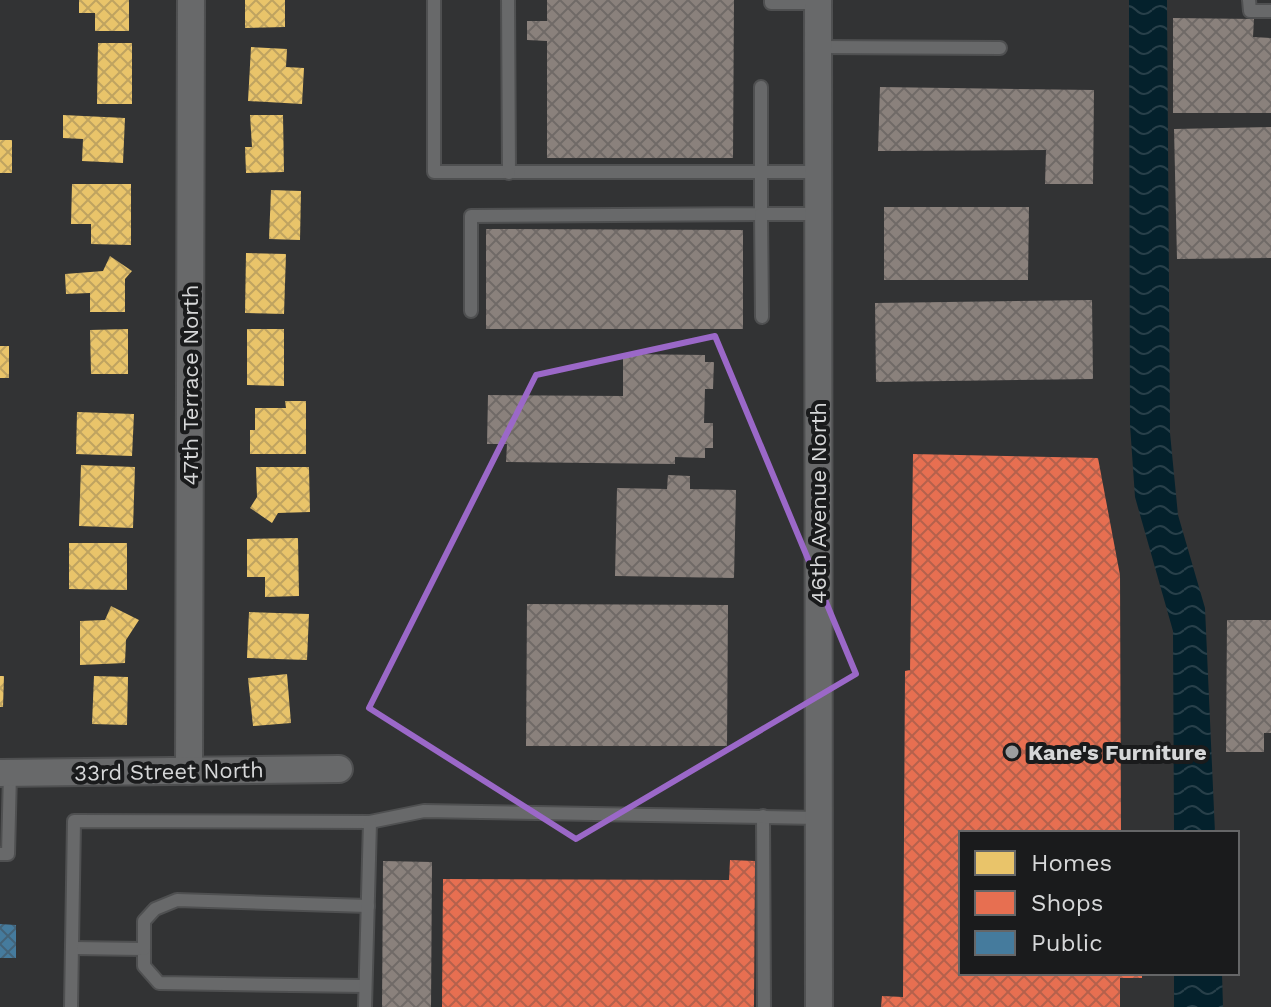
<svg xmlns="http://www.w3.org/2000/svg" width="1271" height="1007" viewBox="0 0 1271 1007" font-family="'Work Sans',sans-serif">
<defs>
<pattern id="water-waves" width="16" height="10" patternUnits="userSpaceOnUse" patternTransform="scale(2)"><rect width="16" height="10" fill="#04212c"/><path d="M0 5q4-4 8 0t8 0" fill="none" stroke="#28404a"/></pattern>
<pattern id="homes-cross-hatch" width="8" height="8" patternUnits="userSpaceOnUse" patternTransform="scale(2)"><rect width="8" height="8" fill="#e9c46a"/><path d="M0 0l8 8M0 8l8-8" fill="none" stroke="#bfa360"/></pattern>
<pattern id="shops-cross-hatch" width="8" height="8" patternUnits="userSpaceOnUse" patternTransform="scale(2)"><rect width="8" height="8" fill="#e76f51"/><path d="M0 0l8 8M0 8l8-8" fill="none" stroke="#b5614c"/></pattern>
<pattern id="public-cross-hatch" width="8" height="8" patternUnits="userSpaceOnUse" patternTransform="scale(2)"><rect width="8" height="8" fill="#457b9d"/><path d="M0 0l8 8M0 8l8-8" fill="none" stroke="#436378"/></pattern>
<pattern id="industry-cross-hatch" width="8" height="8" patternUnits="userSpaceOnUse" patternTransform="scale(2)"><rect width="8" height="8" fill="#8a817c"/><path d="M0 0l8 8M0 8l8-8" fill="none" stroke="#706a67"/></pattern>
</defs>
<rect width="100%" height="100%" fill="#323334"/>
<g fill="url(#water-waves)">
<path d="M1129,0H1167L1170,433L1178,515L1205,608L1215,833H1174L1173,631L1135,497L1130,425Z"/>
<path d="M1174,973H1222L1223,1007H1174Z"/>
</g>
<g fill="url(#homes-cross-hatch)">
<path d="M79,0H129V31H95V13H79Z"/>
<path d="M245,0H285V27L245,28Z"/>
<path d="M98,43H132V104H97Z"/>
<path d="M251,47L287,49L286,67L304,68L302,104L248,101Z"/>
<path d="M63,115L125,118L123,163L82,161L83,139L63,138Z"/>
<path d="M250,115H283L284,172L246,173L245,147H252Z"/>
<rect x="0" y="140" width="12" height="33"/>
<path d="M72,184H131V245L91,244V224H71Z"/>
<path d="M271,190L301,191L300,240L269,239Z"/>
<path d="M246,253L286,254L284,314L245,313Z"/>
<path d="M110,256L132,271L125,279V312H90V293L66,294L65,274L103,271Z"/>
<path d="M128,329V374H91L90,330Z"/>
<path d="M247,329H284V386L247,385Z"/>
<rect x="0" y="346" width="9" height="32"/>
<path d="M285,401H306V454H250V430H255V408H286Z"/>
<path d="M77,412L134,414L132,456L76,454Z"/>
<path d="M81,465L135,467L133,528L79,526Z"/>
<path d="M256,467H309L310,512L278,513L272,523L250,508L257,497Z"/>
<path d="M298,538L299,596L265,597V577H247V539Z"/>
<path d="M69,543H127V590L69,589Z"/>
<path d="M111,606L139,620L126,640L125,663L80,665V621L105,620Z"/>
<path d="M249,612L309,614L307,660L247,658Z"/>
<path d="M287,674L291,723L253,726L248,678Z"/>
<path d="M0,676H4L3,707H0Z"/>
<path d="M94,676L128,677L127,725L92,724Z"/>
</g>
<g fill="url(#shops-cross-hatch)">
<path d="M913,454L1098,458L1120,575L1121,833H961V973H1142V978H1120V1007H881L882,996L903,997L905,671L910,670Z"/>
<path d="M730,860L755,861L754,1007H442L443,879L729,880Z"/>
</g>
<path fill="url(#public-cross-hatch)" d="M0,924L16,925V958H0Z"/>
<g fill="url(#industry-cross-hatch)">
<path d="M547,0H734L733,158H547V41L527,40V21H547Z"/>
<path d="M1173,18L1254,19L1253,37L1271,38V113H1173Z"/>
<path d="M880,87L1094,90L1093,184H1045L1046,150L878,151Z"/>
<path d="M1271,127V258L1177,259L1174,129Z"/>
<path d="M884,207H1029L1028,280H884Z"/>
<path d="M486,229L743,230V329H486Z"/>
<path d="M1092,300L1093,379L876,382L875,303Z"/>
<path d="M623,354L705,355V362H714L713,389H705L704,423H713V448H705V458L675,457V464L506,462L507,444H487L488,395L623,396Z"/>
<path d="M668,475L690,476V489L736,490L734,578L615,576L617,488L667,489Z"/>
<path d="M527,604L728,605L727,746H526Z"/>
<path d="M1227,620H1271V733H1264V752H1226Z"/>
<path d="M383,861L432,862L431,1007H382Z"/>
</g>
<g fill="none" stroke-linecap="round" stroke-linejoin="round">
<g stroke="#4f5051" stroke-width="16">
<g id="service">
<path d="M434,0V172H819"/>
<path d="M508,0L509,173"/>
<path d="M771,0V3H818"/>
<path d="M1249,0L1250,11H1271"/>
<path d="M818,47L1000,48"/>
<path d="M471,311V216L761,214V87"/>
<path d="M762,317L761,214H818"/>
<path d="M763,816L764,1007"/>
<path d="M0,854H8L10,773"/>
<path d="M72,948L144,949V966L159,983L365,986"/>
<path d="M144,949V921L155,909L177,900L368,906"/>
<path d="M71,1007L74,821L370,822L424,811L819,818"/>
<path d="M365,1007L370,822"/>
</g>
</g>
<g stroke="#4f5051" stroke-width="30">
<g id="minor">
<path d="M818,0L819,1007"/>
<path d="M189,771L191,0"/>
<path d="M0,773L339,769"/>
</g>
</g>
<use href="#service" stroke="#68696a" stroke-width="12"/>
<use href="#minor" stroke="#68696a" stroke-width="26"/>
</g>
<path fill="none" stroke="#9b68c8" stroke-width="6" stroke-linejoin="round" d="M715,336L856,674L576,839L369,708L536,375Z"/>
<circle fill="#9d9e9f" stroke="#1a1b1c" stroke-width="3" cx="1012" cy="752" r="8"/>
<g text-anchor="middle" stroke-width="8" stroke-linejoin="round" paint-order="stroke">
<g font-size="22" fill="#d6d7d8" stroke="#1a1b1c">
<text transform="translate(190 385) rotate(-90)" y="8">47th Terrace North</text>
<text transform="translate(818 503) rotate(-90)" y="8">46th Avenue North</text>
<text transform="translate(169 771) rotate(-1)" y="8">33rd Street North</text>
</g>
<g font-size="22" font-weight="bold" fill="#d6d7d8" stroke="#1a1b1c" text-anchor="start">
<text x="1028" y="760">Kane's Furniture</text>
</g>
</g>
<rect x="959" y="831" width="280" height="144" fill="#1a1b1c" stroke="#656667" stroke-width="2"/>
<rect x="975" y="851" width="40" height="24" fill="#e9c46a" stroke="#656667" stroke-width="2"/>
<text x="1031" y="871" font-size="24" fill="#d6d7d8">Homes</text>
<rect x="975" y="891" width="40" height="24" fill="#e76f51" stroke="#656667" stroke-width="2"/>
<text x="1031" y="911" font-size="24" fill="#d6d7d8">Shops</text>
<rect x="975" y="931" width="40" height="24" fill="#457b9d" stroke="#656667" stroke-width="2"/>
<text x="1031" y="951" font-size="24" fill="#d6d7d8">Public</text>
</svg>
